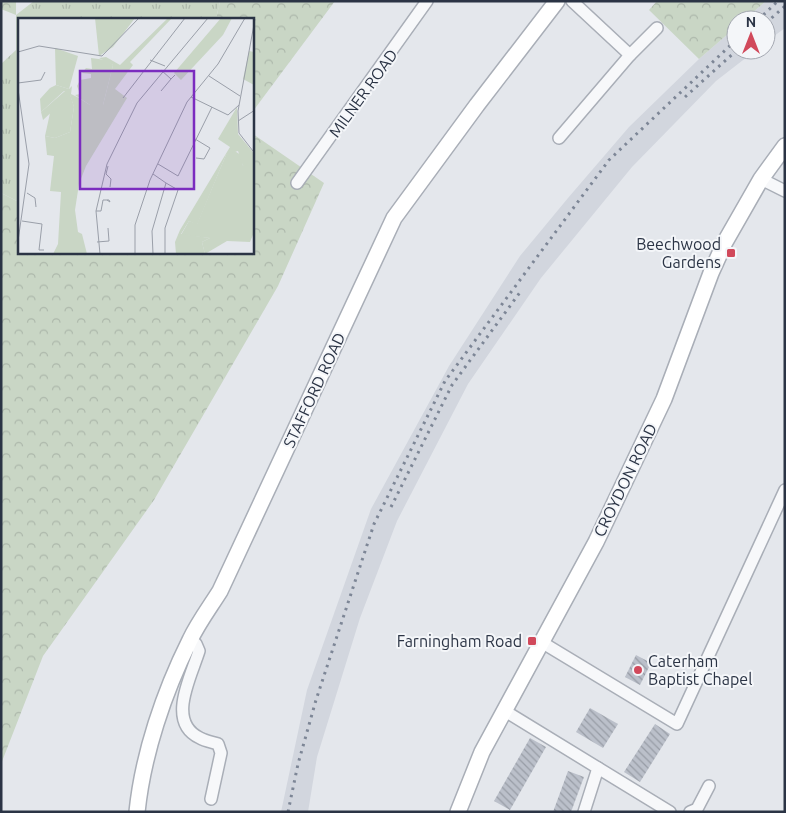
<svg xmlns="http://www.w3.org/2000/svg" width="786" height="813" viewBox="0 0 786 813" font-family="Ubuntu,sans-serif">
<defs>
<pattern id="grass-tufts" width="24" height="20" patternUnits="userSpaceOnUse" patternTransform="scale(1.25)"><rect width="24" height="20" fill="#c9d6c5"/><path d="M3 7l-1-3M5 7V3M7 7l1-3M15 17l-1-3M17 17v-4M19 17l1-3" fill="none" stroke="#adb8ab"/></pattern>
<pattern id="forest-crowns" width="20" height="18" patternUnits="userSpaceOnUse" patternTransform="scale(1.25)"><rect width="20" height="18" fill="#c9d6c5"/><path d="M2 6a3 3 0 1 1 6 0M12 15a3 3 0 1 1 6 0" fill="none" stroke="#adb8ab"/></pattern>
<pattern id="building-back-hatch" width="6" height="6" patternUnits="userSpaceOnUse" patternTransform="scale(1.25)"><rect width="6" height="6" fill="#bbc0ca"/><path d="M-1 5l2 2M0 0l6 6M5-1l2 2" fill="none" stroke="#989da6"/></pattern>
</defs>
<rect width="100%" height="100%" fill="#e4e7ec"/>
<g fill="#d2d6de">
<path d="M766,1H785V28L766,42V20H744Z"/>
<path d="M736,27V50H756L716,81L632,167L541,278L468,384L397,521L360,618L317,757L308,812H281L307,690L371,509L449,366L520,256L568,198L629,127L699,59Z"/>
</g>
<g fill="url(#grass-tufts)">
<path d="M34,1H220L216,19H77V15H16Z"/>
<path d="M16,50H19V202L1,193V64Z"/>
</g>
<g fill="url(#forest-crowns)">
<path d="M1,1H16V15L1,9Z"/>
<path d="M220,1H335L253,111L252,19H216Z"/>
<path d="M657,1H766L744,20H736V27L699,59L649,10Z"/>
<path d="M253,134L324,183L278,286L154,500L43,656L1,764V193L19,202V252H252Z"/>
</g>
<path fill="#c9d6c5" d="M16,15H77V19H19V50H16Z"/>
<g fill="url(#building-back-hatch)">
<path d="M636,655L651,663L640,685L625,677Z"/>
<path d="M590,708L618,724L603,748L576,732Z"/>
<path d="M655,724L670,734L640,782L624,772Z"/>
<path d="M530,738L546,747L510,810L494,801Z"/>
<path d="M568,771L584,777L571,812H553Z"/>
</g>
<g fill="none" stroke-linecap="round" stroke-linejoin="round">
<g stroke="#a9aeb7" stroke-width="14">
<g id="street">
<path d="M572,1L630,55L657,28"/>
<path d="M559,138L630,55"/>
<path d="M761,179L785,191"/>
<path d="M297,183L427,1"/>
<path d="M190,639L196,644L199,651C191,677 166,722 200,738C205,741 212,742 218,744L221,753L211,799"/>
<path d="M543,643L677,724L785,490"/>
<path d="M505,711L598,768L584,812"/>
<path d="M598,768L670,812"/>
<path d="M690,812L697,809L709,786"/>
</g>
</g>
<g stroke="#a9aeb7" stroke-width="18">
<g id="secondary">
<path d="M137,812C143,754 164,692 190,640C198,623 210,607 220,591L394,218L477,105L557,1"/>
<path d="M458,812L482,752L596,542L664,399L711,273L725,242L761,179L785,146"/>
</g>
</g>
<use href="#street" stroke="#f7f8fa" stroke-width="11"/>
<use href="#secondary" stroke="#fff" stroke-width="15"/>
<g stroke="#7d8696" stroke-width="3" stroke-dasharray="2.5 5" stroke-linecap="butt">
<path d="M758,20L778,1"/>
<path d="M766,23L785,6"/>
<path d="M685,97L737,50"/>
<path d="M391,507L452,385L521,291"/>
<path d="M288,812L298,764L316,700L374,524L445,381L609,160L736,40"/>
</g>
</g>
<g fill="#d1495b" stroke="#f4f6f9" stroke-width="2">
<rect x="726" y="248" width="10" height="10" rx="2.5"/>
<rect x="527" y="636" width="10" height="10" rx="2.5"/>
<circle cx="638" cy="670" r="5"/>
</g>
<g text-anchor="middle" stroke-width="4" stroke-linejoin="round" paint-order="stroke">
<g font-size="16" fill="#2b3445" stroke="#f4f6f9">
<text transform="translate(363 93) rotate(-54)" y="6">MILNER ROAD</text>
<text transform="translate(314 390) rotate(-65)" y="6">STAFFORD ROAD</text>
<text transform="translate(625 480) rotate(-64)" y="6">CROYDON ROAD</text>
</g>
<g font-size="16" fill="#2b3445" stroke="#f4f6f9" text-anchor="end">
<text x="721" y="250">Beechwood<tspan x="721" dy="18">Gardens</tspan></text>
<text x="522" y="647">Farningham Road</text>
<text x="648" y="667" text-anchor="start">Caterham<tspan x="648" dy="18">Baptist Chapel</tspan></text>
</g>
</g>
<g transform="translate(18 18)">
<rect width="236" height="236" fill="#e4e7ec"/>
<path d="M77,0H117L95,29L81,38ZM37,30L60,38L51,71L38,67ZM73,40L88,42L95,47L85,87H72L57,77L62,76L59,68L62,62L73,60V56L64,55L68,50L74,51ZM32,70L47,72L23,94L22,81ZM52,76L56,89L52,114L37,120L27,118L32,95ZM215,132L223,137L225,148L235,134L237,137V212L232,224L209,223L187,236L184,224L192,220L163,217L171,203L179,206L208,137Z" fill="#c9d6c5"/>
<path d="M150,0H154L112,44L115,47L97,71L109,80L68,148L61,166L57,192L60,214L64,216L69,236H35L40,226L43,174L32,173L36,138L29,137L27,118L37,120L52,114L56,89L52,77L25,102L23,94L47,73L37,74L32,70L38,67L51,71L54,68L53,76L61,80L72,87H85L95,47L81,40L88,39L102,47ZM203,0H214L205,17L163,62L156,55ZM231,33L236,34V67L225,61ZM219,89L220,116L235,134L229,147L225,148L220,133L208,137L179,207L171,203L163,216L192,220L184,224L187,236H158L157,224L162,212L212,129L200,121Z" fill="#c9d6c5"/>
<path fill="none" stroke="#9a9fa9" stroke-width="1" d="M0,34L21,28L84,38L121,0M132,42L147,48M143,52L153,61L157,57M191,58L222,78M0,65L23,62L27,54M0,71L11,146L0,223M143,73L153,61M173,79L210,97L221,87M105,80L167,0M220,103L237,92M177,121L192,130L186,141L178,140M235,133L221,115L220,93L237,1M140,146L160,158L194,89M90,148L88,156L93,161L92,169M135,156L148,165L134,213L135,236M9,175L17,180L18,189M78,193H83L85,182H91L92,184L89,182M4,203L24,206L21,232H26M79,224L91,223L90,210M82,236L78,193L89,146L119,85L190,0M117,236V207L132,162L169,84L200,46L227,0M147,236V210L160,172L148,165"/>
<path fill="#7b2cbf" fill-opacity="0.15" stroke="#7b2cbf" stroke-width="2.5" d="M62,53H176V171H62Z"/>
<rect width="236" height="236" fill="none" stroke="#2b3445" stroke-width="2.5"/>
</g>
<rect width="786" height="813" fill="none" stroke="#2b3445" stroke-width="5"/>
<g transform="translate(751 35)"><circle r="24" fill="#f4f6f9" stroke="#a4a8b1"/>
<path d="M0-4L9 19L0 12L-9 19Z" fill="#d1495b"/>
<text y="-8" font-size="14" font-weight="bold" text-anchor="middle" fill="#2b3445">N</text>
</g>
</svg>
